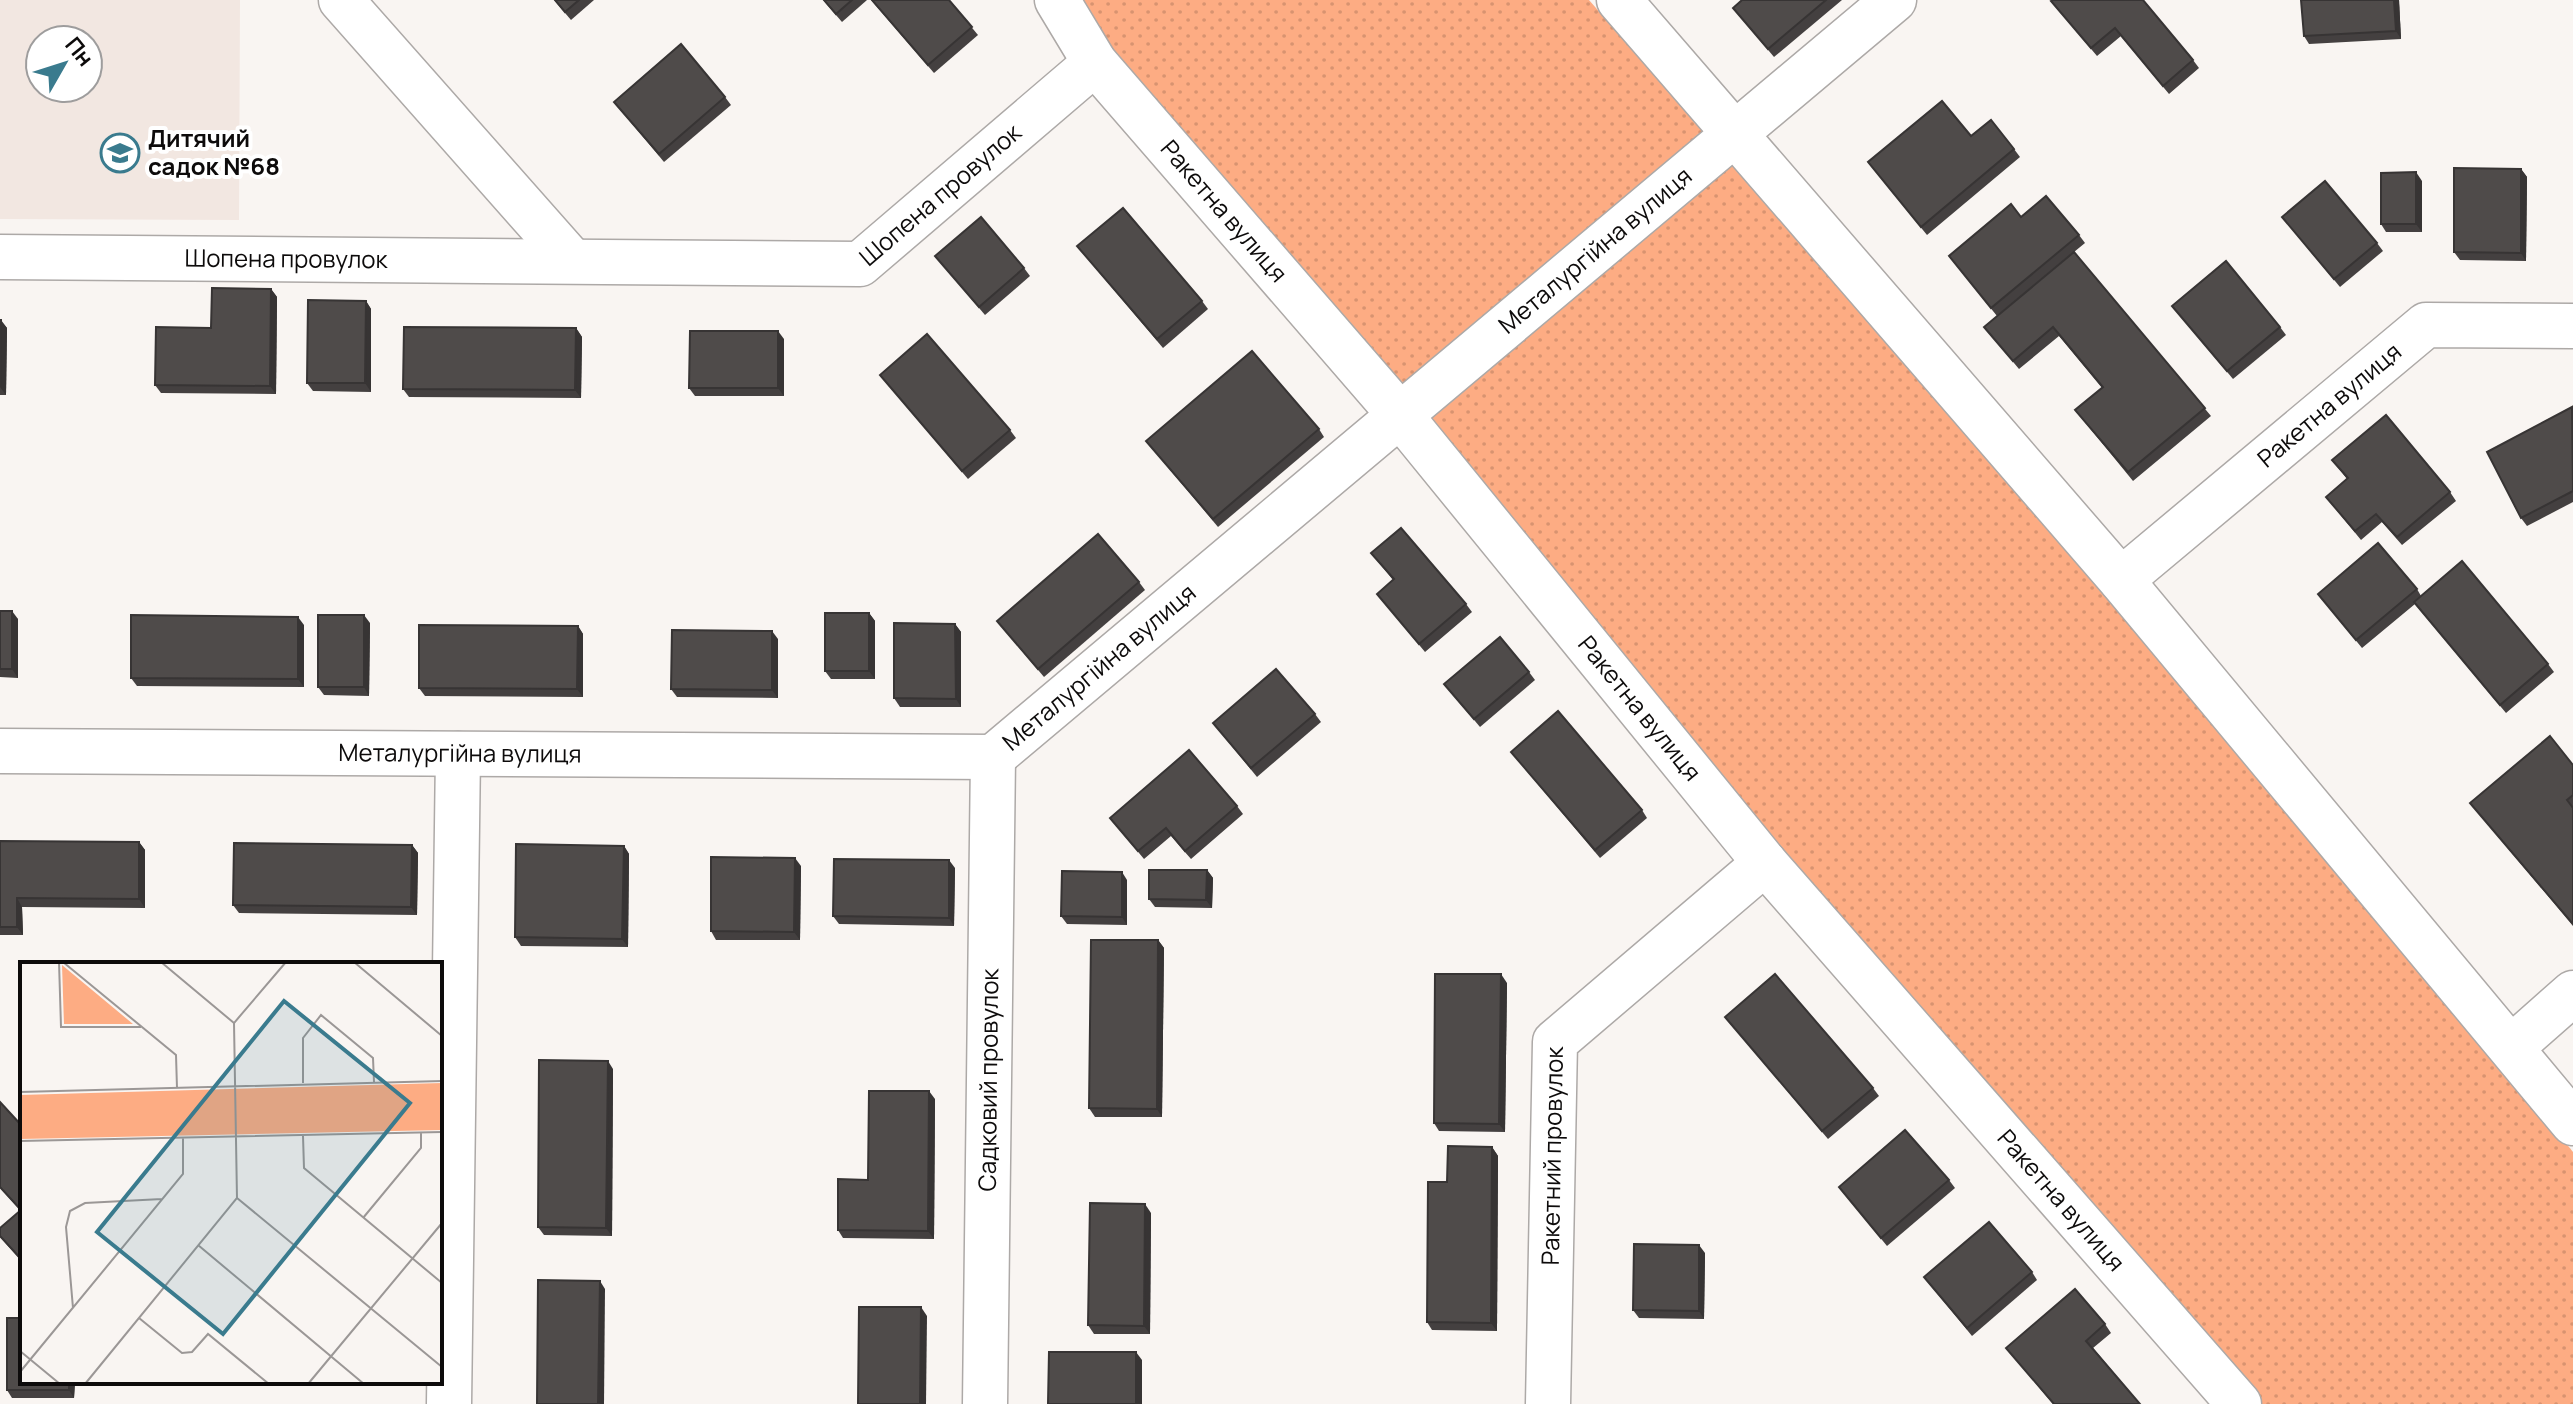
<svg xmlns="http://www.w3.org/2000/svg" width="2573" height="1404" viewBox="0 0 2573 1404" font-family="Manrope,sans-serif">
<defs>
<pattern id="grass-dots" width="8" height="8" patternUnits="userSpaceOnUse" patternTransform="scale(2)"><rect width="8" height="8" fill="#fdac83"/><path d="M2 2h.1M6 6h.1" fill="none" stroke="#d89370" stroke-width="1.8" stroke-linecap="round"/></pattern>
</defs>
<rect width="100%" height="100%" fill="#f9f5f2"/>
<path fill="#f2e7e1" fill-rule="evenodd" d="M0,0H240L239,220L0,219ZM40,40H88V88H40Z"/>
<path fill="url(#grass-dots)" d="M1076,0H1589L2086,570L2482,1038L2573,1152V1404H2259L1769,846L1109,53Z"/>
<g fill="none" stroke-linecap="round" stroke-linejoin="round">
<g stroke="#ada9a7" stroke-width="47">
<g id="minor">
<path d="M341,0L572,261"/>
<path id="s1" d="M1057,0L1095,63L1400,415L1765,863L2239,1404"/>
<path d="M1619,0L2121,580L2573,1123"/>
<path id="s2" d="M0,257L860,264L1095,63"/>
<path id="s3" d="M2121,580L2426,325L2573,326"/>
<path id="s4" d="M0,751L993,757L1894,0"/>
<path d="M2512,1047L2573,993"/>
<path d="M449,1404L458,754"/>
<path id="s5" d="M985,1404L993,757"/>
<path id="s6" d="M1548,1404L1555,1042L1765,863"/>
</g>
</g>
<use href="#minor" stroke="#fff" stroke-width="44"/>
</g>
<g fill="#444040">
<path d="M554,0H594L571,20Z"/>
<path d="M823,0H867L842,22Z"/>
<path d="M871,0H949L978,35L934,73Z"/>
<path d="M1742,0H1842L1774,57L1733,8Z"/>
<path d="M2399,0L2401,39L2309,44L2304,36Z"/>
<path d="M2051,1L2193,60L2199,68L2169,94L2121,36L2097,56Z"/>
<path d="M725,97L731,105L664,162L614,102Z"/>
<path d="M1971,136L2014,149L2020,157L1927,235L1868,162Z"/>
<path d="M2521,169L2527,177L2526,261L2460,260L2454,252Z"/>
<path d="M2422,181V232H2386L2381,224Z"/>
<path d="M2021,217L2079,235L2085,243L2074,252L2211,416L2133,481L2075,410L2102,388L2059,336L2019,369L1984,327L1997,316L1949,256Z"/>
<path d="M2282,217L2377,243L2383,251L2340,287Z"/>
<path d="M1077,246L1202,301L1208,309L1163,348Z"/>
<path d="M935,256L1024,268L1030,276L985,315Z"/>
<path d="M271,289L277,297L276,394L161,393L155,385L211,328Z"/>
<path d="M366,301L371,309V392L313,391L307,383Z"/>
<path d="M2172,306L2280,327L2286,335L2233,379Z"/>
<path d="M0,320L7,328L6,395H0Z"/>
<path d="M576,328L582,337L581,398L409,397L403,389Z"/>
<path d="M784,339V396H695L689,388Z"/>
<path d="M880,375L1010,430L1016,438L968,479Z"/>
<path d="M2573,408V502L2527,526L2521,518Z"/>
<path d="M1319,429L1324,437L1218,527L1146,441Z"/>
<path d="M2332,460L2450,492L2456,501L2402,545L2382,522L2361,540L2326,497L2347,479Z"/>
<path d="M1371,553L1466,604L1472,612L1425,652L1377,594L1393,580Z"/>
<path d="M1139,582L1145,590L1044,677L997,621Z"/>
<path d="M2417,589L2421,596L2548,664L2554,672L2506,713L2415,604L2362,648L2318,594Z"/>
<path d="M0,611L18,619V678L0,677Z"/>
<path d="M869,613L875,621V679H831L825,671Z"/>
<path d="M370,623L369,696L324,695L318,687Z"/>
<path d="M955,624L961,632V707H900L894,698Z"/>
<path d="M304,625V687L137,686L131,678Z"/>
<path d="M578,626L583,634V697L425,696L419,688Z"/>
<path d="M778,639V698L677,697L671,689Z"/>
<path d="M1529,672L1535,680L1480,727L1444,684Z"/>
<path d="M1315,714L1321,722L1257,777L1213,723Z"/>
<path d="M1511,752L1642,810L1647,818L1600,858Z"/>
<path d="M2573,765V926L2470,803Z"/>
<path d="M1237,806L1243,814L1191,859L1171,836L1144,859L1110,818Z"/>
<path d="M0,841L139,842L145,850V908L22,907L23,935H0Z"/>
<path d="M412,845L418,853L417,915L239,913L233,905Z"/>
<path d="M624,846L629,854L628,947L521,946L515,937Z"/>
<path d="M801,866L800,940H716L711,931Z"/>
<path d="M955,868L954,926L839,924L833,916Z"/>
<path d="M1207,870L1213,878L1212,908L1155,907L1149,899Z"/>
<path d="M1127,880V925L1067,924L1061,916Z"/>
<path d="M1158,940L1164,948L1162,1117H1095L1089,1108Z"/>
<path d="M1507,983L1505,1132L1439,1131L1434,1123Z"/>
<path d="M1725,1017L1873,1088L1879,1096L1828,1139Z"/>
<path d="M613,1069L612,1236L544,1235L538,1227Z"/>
<path d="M935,1099L934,1239L843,1238L838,1230L868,1180Z"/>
<path d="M0,1102L22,1126V1262L0,1237L20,1210L0,1188Z"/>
<path d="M1492,1147L1498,1156L1497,1331L1432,1330L1427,1322L1447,1182Z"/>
<path d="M1949,1180L1955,1188L1887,1246L1839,1187Z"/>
<path d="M1151,1213L1150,1334H1094L1088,1325Z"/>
<path d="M1705,1253L1704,1319L1639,1318L1633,1310Z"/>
<path d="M2032,1272L2037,1280L1972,1336L1924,1277Z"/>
<path d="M2105,1324L2111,1333L2093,1348L2140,1404H2053L2006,1348Z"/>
<path d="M22,1382H75L74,1398H12L7,1390Z"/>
</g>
<g fill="#373434">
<path d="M2394,0H2399L2401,39L2396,31Z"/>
<path d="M2521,169L2527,177L2526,261L2521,253Z"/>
<path d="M2416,172L2422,181V232L2416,224Z"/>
<path d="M271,289L277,297L276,394L270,386Z"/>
<path d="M366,301L371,309V392L365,383Z"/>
<path d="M1,320L7,328L6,395L0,387Z"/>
<path d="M576,328L582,337L581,398L575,390Z"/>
<path d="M778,331L784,339V396L778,388Z"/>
<path d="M12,611L18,619V678L12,669Z"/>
<path d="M869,613L875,621V679L869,671Z"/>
<path d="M364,615L370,623L369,696L364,687Z"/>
<path d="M298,617L304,625V687L298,679Z"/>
<path d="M955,624L961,632V707L956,699Z"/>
<path d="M578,626L583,634V697L577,689Z"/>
<path d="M772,631L778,639V698L772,690Z"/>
<path d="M139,842L145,850V908L139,899Z"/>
<path d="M412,845L418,853L417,915L411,907Z"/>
<path d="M624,846L629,854L628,947L622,939Z"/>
<path d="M795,858L801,866L800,940L794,932Z"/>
<path d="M949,860L955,868L954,926L949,918Z"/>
<path d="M1207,870L1213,878L1212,908L1206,900Z"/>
<path d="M1122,872L1127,880V925L1122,917Z"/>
<path d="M17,898L22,907L23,935L17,927Z"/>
<path d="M1158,940L1164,948L1162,1117L1157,1109Z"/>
<path d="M1501,974L1507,983L1505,1132L1499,1124Z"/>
<path d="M608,1061L613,1069L612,1236L606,1228Z"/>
<path d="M929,1091L935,1099L934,1239L928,1231Z"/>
<path d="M1492,1147L1498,1156L1497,1331L1491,1323Z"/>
<path d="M1145,1204L1151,1213L1150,1334L1144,1326Z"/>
<path d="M1699,1245L1705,1253L1704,1319L1699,1311Z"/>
<path d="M600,1281L605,1289L604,1404H598Z"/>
<path d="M921,1307L927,1316L926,1404H920Z"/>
<path d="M1136,1352L1142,1360V1404H1136Z"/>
<path d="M69,1382H75L74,1398L69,1390Z"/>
</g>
<g fill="#4f4b4a" stroke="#373434" stroke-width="2">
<path d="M555,0H579L565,12Z"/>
<path d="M824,0H852L836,14Z"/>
<path d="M872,0H949L972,27L928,65Z"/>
<path d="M1742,0H1826L1768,49L1733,8Z"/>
<path d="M2053,0H2143L2193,60L2163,86L2115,28L2091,48L2051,1Z"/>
<path d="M2301,0H2394L2396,31L2304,36Z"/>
<path d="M681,44L725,97L659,154L614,102Z"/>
<path d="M1942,101L1971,136L1991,120L2014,149L1921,227L1868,162Z"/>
<path d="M2454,168L2521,169V253L2454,252Z"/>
<path d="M2416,172V224H2381V173Z"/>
<path d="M2325,181L2377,243L2334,279L2282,217Z"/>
<path d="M2046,196L2079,235L1991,308L1949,256L2011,204L2021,217Z"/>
<path d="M1123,208L1202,301L1157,339L1077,246Z"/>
<path d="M981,217L1024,268L979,307L935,256Z"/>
<path d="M2074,252L2205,408L2128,472L2075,410L2103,387L2053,327L2013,361L1984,327Z"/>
<path d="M2226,261L2280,327L2227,371L2172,306Z"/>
<path d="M212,288L271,289L270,386L155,385L156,327L211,328Z"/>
<path d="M308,300L366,301L365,383H307Z"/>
<path d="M0,320H1L0,387Z"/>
<path d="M404,327L576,328L575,390L403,389Z"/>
<path d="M690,331H778V388H689Z"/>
<path d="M927,334L1010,430L962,471L880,375Z"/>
<path d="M1252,351L1319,429L1213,519L1146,441Z"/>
<path d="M2572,407L2573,491L2521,518L2487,452Z"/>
<path d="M2386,415L2450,492L2397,537L2376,514L2355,531L2326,497L2348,478L2332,460Z"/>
<path d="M1401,528L1466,604L1419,644L1377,594L1394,579L1371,553Z"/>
<path d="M1098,534L1139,582L1038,669L997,621Z"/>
<path d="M2378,543L2417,589L2356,640L2318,594Z"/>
<path d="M2462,561L2548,664L2500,705L2414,602Z"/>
<rect x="0" y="611" width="12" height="58"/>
<rect x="825" y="613" width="44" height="58"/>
<path d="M131,615L298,617V679L131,678Z"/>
<rect x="318" y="615" width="46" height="72"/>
<path d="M894,623L955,624L956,699L894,698Z"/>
<path d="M419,625L578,626L577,689L419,688Z"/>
<path d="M672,630L772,631V690L671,689Z"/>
<path d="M1500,637L1529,672L1474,719L1444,684Z"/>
<path d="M1276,669L1315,714L1251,768L1213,723Z"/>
<path d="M1558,711L1642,810L1595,850L1511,752Z"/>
<path d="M2550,736L2573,765V795L2567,800L2573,808V924L2470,803Z"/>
<path d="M1189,750L1237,806L1185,851L1166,828L1138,851L1110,818Z"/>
<path d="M0,841L139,842V899L17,898V927H0Z"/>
<path d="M234,843L412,845L411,907L233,905Z"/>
<path d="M516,844L624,846L622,939L515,937Z"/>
<path d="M711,857L795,858L794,932L711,931Z"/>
<path d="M834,859L949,860V918L833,916Z"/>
<path d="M1149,870H1207L1206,900L1149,899Z"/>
<path d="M1062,871L1122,872V917L1061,916Z"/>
<path d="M1091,940H1158L1157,1109L1089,1108Z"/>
<path d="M1435,974H1501L1499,1124L1434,1123Z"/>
<path d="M1775,974L1873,1088L1822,1131L1725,1017Z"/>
<path d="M539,1060L608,1061L606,1228L538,1227Z"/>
<path d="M869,1091H929L928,1231L838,1230V1179L868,1180Z"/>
<path d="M0,1102L22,1126V1260L0,1236V1228L21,1210L0,1187Z"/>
<path d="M1905,1130L1949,1180L1881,1238L1839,1187Z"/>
<path d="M1448,1146L1492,1147L1491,1323L1427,1322L1428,1182H1447Z"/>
<path d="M1090,1203L1145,1204L1144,1326L1088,1325Z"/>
<path d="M1989,1222L2032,1272L1967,1328L1924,1277Z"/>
<path d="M1634,1244L1699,1245V1311L1633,1310Z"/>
<path d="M538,1280L600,1281L598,1404H537Z"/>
<path d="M2075,1289L2105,1324L2086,1341L2140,1404H2054L2006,1348Z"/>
<path d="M859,1307H921L920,1404H858Z"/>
<path d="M7,1318H22V1382H69V1390H7Z"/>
<path d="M1049,1352H1136V1404H1048Z"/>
</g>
<defs>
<g id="school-ring" transform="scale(2)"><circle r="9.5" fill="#fff" stroke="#3a7b8e" stroke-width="1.5"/><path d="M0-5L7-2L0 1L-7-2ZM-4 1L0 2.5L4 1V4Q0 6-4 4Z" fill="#3a7b8e"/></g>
</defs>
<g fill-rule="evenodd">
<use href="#school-ring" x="120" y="153"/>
</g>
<g text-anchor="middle" stroke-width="8" stroke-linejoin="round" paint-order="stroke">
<g font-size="24" font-weight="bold" fill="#0d0b0b" stroke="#fff" text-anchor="start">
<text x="148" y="147">Дитячий<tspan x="148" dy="28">садок №68</tspan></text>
</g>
<g font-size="24" fill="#0d0b0b" stroke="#fff">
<text dy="8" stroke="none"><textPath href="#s2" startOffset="966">Шопена провулок</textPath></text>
<text dy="8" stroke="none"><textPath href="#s1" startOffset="270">Ракетна вулиця</textPath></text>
<text dy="8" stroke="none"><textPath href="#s4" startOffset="1780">Металургійна вулиця</textPath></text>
<text dy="8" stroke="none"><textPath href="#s2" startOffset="286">Шопена провулок</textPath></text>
<text dy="8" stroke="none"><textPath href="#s3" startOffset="272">Ракетна вулиця</textPath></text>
<text dy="8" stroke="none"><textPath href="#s4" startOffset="1132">Металургійна вулиця</textPath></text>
<text dy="8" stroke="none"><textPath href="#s1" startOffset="918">Ракетна вулиця</textPath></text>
<text dy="8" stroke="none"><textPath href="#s4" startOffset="460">Металургійна вулиця</textPath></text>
<text dy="8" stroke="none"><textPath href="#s5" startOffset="324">Садковий провулок</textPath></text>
<text dy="8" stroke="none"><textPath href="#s6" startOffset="248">Ракетний провулок</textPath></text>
<text dy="8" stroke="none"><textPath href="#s1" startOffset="1566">Ракетна вулиця</textPath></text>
</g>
</g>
<g transform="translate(20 962)">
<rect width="422" height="422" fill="#f9f5f2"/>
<path d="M42,3L113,62H44ZM422,121V168L0,177V133Z" fill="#fdac83"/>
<path fill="none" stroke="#9b9796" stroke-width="2" d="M39,0L41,65H121M43,0L156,93L157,126M141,0L214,61M334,0L422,74M283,121V76L301,53L353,96L354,120M0,130L422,119M283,174L284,206L422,321M0,179L422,170M217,236L422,405M343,256L401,186V171M178,283L344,422M53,346L46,265L50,249L65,241L142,237M119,356L162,391L172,390L188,372L249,422M0,389L40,422M0,410L163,212V176M65,422L217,236L214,61L266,0M288,422L422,261"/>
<path fill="#3a7b8e" fill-opacity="0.15" stroke="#3a7b8e" stroke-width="4" d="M264,39L390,141L203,372L77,270Z"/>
<rect width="422" height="422" fill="none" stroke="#0d0b0b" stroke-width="4"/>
</g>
<g transform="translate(64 64) rotate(51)"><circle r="38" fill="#ffffff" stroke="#9e9d9d" stroke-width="2"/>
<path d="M0-6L14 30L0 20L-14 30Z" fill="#3a7b8e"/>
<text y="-12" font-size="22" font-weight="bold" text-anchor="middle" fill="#0d0b0b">Пн</text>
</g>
</svg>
